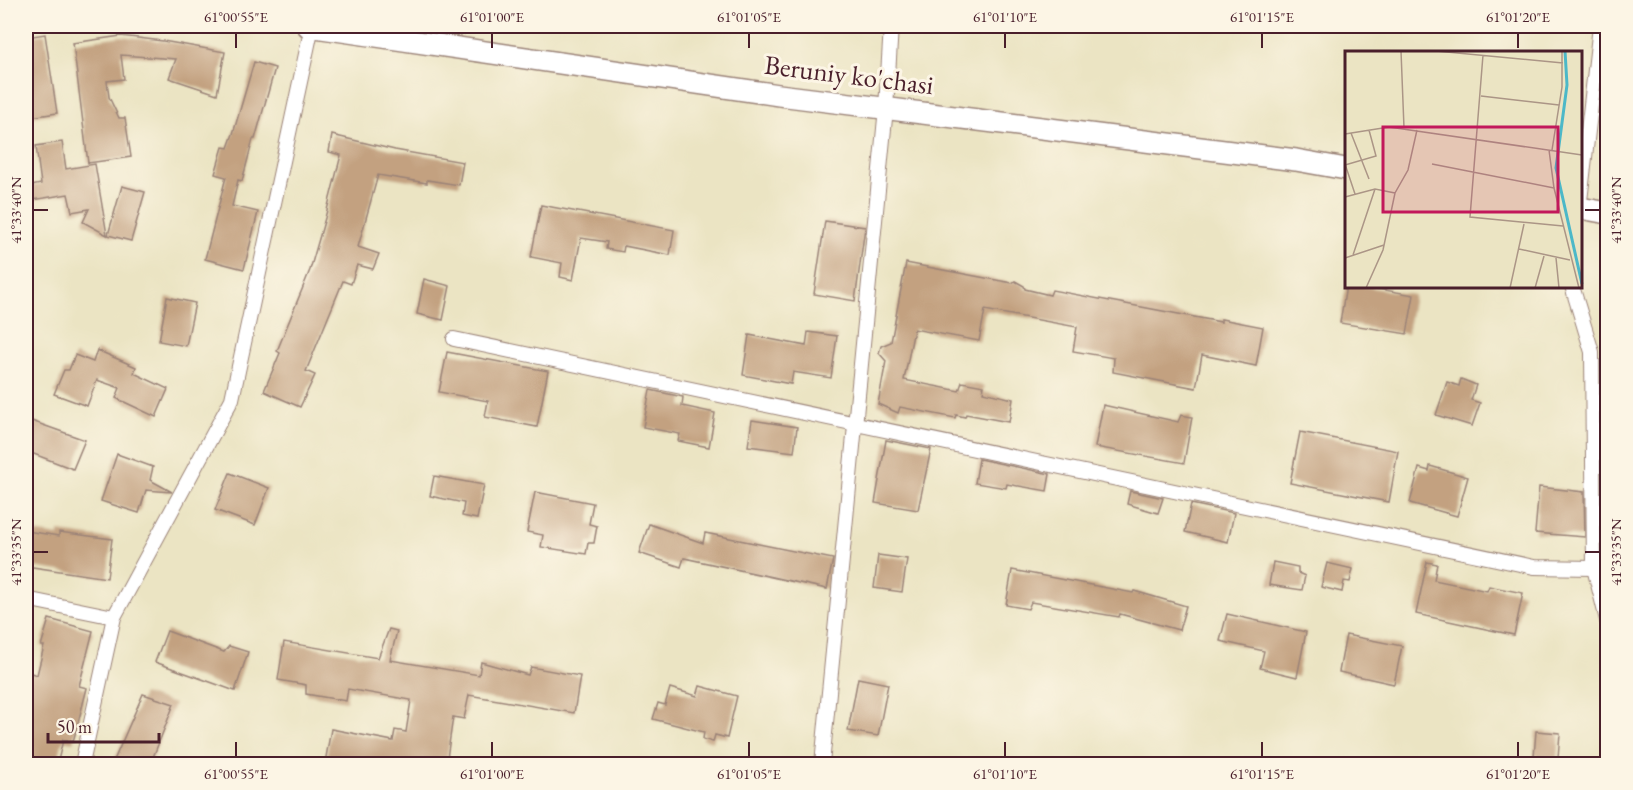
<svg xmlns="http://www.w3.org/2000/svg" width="1633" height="790" viewBox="0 0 1633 790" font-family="'EB Garamond',serif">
<rect width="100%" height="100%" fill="#fcf5e5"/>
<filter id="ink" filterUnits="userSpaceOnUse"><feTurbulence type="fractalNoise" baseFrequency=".0167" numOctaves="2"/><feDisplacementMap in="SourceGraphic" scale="12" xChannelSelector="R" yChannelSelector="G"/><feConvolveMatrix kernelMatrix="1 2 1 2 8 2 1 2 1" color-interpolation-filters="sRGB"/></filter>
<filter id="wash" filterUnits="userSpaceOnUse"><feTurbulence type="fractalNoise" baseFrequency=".008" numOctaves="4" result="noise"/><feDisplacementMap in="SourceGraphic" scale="24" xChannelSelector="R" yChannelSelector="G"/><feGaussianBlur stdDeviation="1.35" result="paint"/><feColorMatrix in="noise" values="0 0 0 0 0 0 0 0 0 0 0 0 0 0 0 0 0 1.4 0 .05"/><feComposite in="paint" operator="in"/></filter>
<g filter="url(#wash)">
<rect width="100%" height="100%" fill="#ebe4c3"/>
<g id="blocks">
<g fill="#c3a180">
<path d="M45,34L57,113L31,117L28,92H26V69L31,68L26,37Z"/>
<path d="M121,36L163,41L225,52L217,94L169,78L176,59L121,55L124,79L107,81L109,97L119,118H125L131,157L88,163L73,43Z"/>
<path d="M254,62L275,68L255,139H253L242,181L238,180L232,206L258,212L244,269L205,259L226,177L215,174L223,147L228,148L233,134Z"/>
<path d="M332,135L395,150L463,162L459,185L427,180V183L378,175L358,247L379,254L373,269L357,265L351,284L343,281L306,371L315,375L300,407L264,391L280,353L277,351L310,270L325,218L341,155L329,152Z"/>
<path d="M62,142L66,169L95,164L107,235L83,222L89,209L72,212L68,194L26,201V187L41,184L36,146Z"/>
<path d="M122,186L145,192L131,241L108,235Z"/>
<path d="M541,205L674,230L670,255L624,246L623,252L606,249L607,242L581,238L573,280L560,277L562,263L531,257Z"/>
<path d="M825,221L865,227L855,301L814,294Z"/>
<path d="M906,263L1012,283L1015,281L1024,286L1025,289L1050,295L1052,290L1221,322V319L1263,327L1256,366L1202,355L1196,388L1113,372L1114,358L1073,351L1077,327L985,310L979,341L914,329L904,380L959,391L962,382L984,386L983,392L1013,399L1009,422L966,414L965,417L956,415L955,418L900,407L898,413L878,404L886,361L879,353L881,346L891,342Z"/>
<path d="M424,279L450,286L443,320L417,314Z"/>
<path d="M1346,286H1362L1414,295L1407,334L1340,323Z"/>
<path d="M167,297L195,303L186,346L159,341Z"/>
<path d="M808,332L837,336L831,378L793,372L791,384L743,375L749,335L806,346Z"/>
<path d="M97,350L136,367L134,373L168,389L156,417L116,398L120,388L97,380L87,406L54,394L64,370H69L75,355L93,362Z"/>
<path d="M447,352L548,371L537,427L485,417L488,401L439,392Z"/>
<path d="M1461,379L1476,385L1471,400L1480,403L1472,426L1436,415L1447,382L1459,386Z"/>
<path d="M650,390L683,397L682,406L715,413L709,447L678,441L680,434L643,427Z"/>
<path d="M1103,405L1178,422L1181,415L1192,417L1184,463L1095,447Z"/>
<path d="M26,419L85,440L73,469L26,451Z"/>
<path d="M752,420L797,427L794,452L748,446Z"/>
<path d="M1300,432L1398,451L1389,502L1290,483Z"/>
<path d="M886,440L931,449L918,510L875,503Z"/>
<path d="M117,454L153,467L150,480L172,492L146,490L139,513L101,501Z"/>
<path d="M979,459L1050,474L1047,491L1007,484L1006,488L975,483Z"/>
<path d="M1430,466L1468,477L1457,516L1410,503L1419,468L1429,471Z"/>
<path d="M230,473L269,488L255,525L215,510Z"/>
<path d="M434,476L484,485L477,519L462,516L464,503L430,496Z"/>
<path d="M1539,487L1584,492L1585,537L1535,533Z"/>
<path d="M1130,491L1163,498L1158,513L1127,504Z"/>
<path d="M535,492L593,503L589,524L597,526L594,543H588L586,554L541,547L543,535L527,532Z"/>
<path d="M1191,504L1234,513L1228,542L1185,532Z"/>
<path d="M649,524L703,543L705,533L833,559L827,589L684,558L681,567L639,553Z"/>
<path d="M26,531L59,536V532L112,539L107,578L26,566Z"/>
<path d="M878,555L907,559L902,592L874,588Z"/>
<path d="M1273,562L1298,567V573L1305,576L1302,590L1269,585Z"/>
<path d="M1427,562L1437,564L1434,580L1487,591L1489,586L1523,593L1514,635L1416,614Z"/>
<path d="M1327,563L1353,569L1350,582L1344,581L1342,592L1321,587Z"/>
<path d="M1012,570L1133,593L1134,591L1186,606L1179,630L1120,614L1119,617L1031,602L1028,609L1006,605Z"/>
<path d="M1227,614L1306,632L1297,677L1260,668L1264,651L1220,641Z"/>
<path d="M49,619L93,631L79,686L87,688L73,742L63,740L57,765H26V693L31,673L37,675L44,646H41Z"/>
<path d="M389,629L397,631L390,660L479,675L481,662L528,675L531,667L580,676L574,713L469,695L464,719L453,717L446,765H335L325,763L331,729L393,741L395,730L406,732L411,700L348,689L346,701L306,694V685L278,680L284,642L378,658Z"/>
<path d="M167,631L224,652L229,646L248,652L235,691L155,662Z"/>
<path d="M1346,635L1402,646L1394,684L1339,672Z"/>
<path d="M858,678L888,684L878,736L848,731Z"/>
<path d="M700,686L737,696L727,738L715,735L713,742L703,739L704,732L653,719L658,703L665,705L670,688L697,696Z"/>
<path d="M143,694L174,704L150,765H112Z"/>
<path d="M1536,731L1560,733L1558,758L1534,756Z"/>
</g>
</g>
</g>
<g filter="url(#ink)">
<use href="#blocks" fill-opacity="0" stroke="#9a8277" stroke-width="1.5"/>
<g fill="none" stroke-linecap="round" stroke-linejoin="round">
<g stroke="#9a8277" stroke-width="16">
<g id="minor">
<path d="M1580,201L1600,26"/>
<path d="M1572,286L1592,352L1594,568L1608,624"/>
<path d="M454,339L1534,567L1594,568"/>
<path d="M26,599L114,617"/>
<path d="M82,764L114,617L232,399L312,26"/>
<path d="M822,764L886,108L891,26"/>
</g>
</g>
<g stroke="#9a8277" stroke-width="24">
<g id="primary">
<path d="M308,26L779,95L1296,160L1346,169"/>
<path d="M1580,208L1608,213"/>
</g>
</g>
<use href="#minor" stroke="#fff" stroke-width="14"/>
<use href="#primary" stroke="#fff" stroke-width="21"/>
</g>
</g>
<path fill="none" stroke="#4a1f2b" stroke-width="2" d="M236,33V48M492,33V48M749,33V48M1005,33V48M1262,33V48M1518,33V48M33,210H48M1585,210H1600M33,552H48M1585,552H1600M236,742V757M492,742V757M749,742V757M1005,742V757M1262,742V757M1518,742V757"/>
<g text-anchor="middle" stroke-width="6" stroke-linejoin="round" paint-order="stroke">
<g font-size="27" fill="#4a1f2b" stroke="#fcf5e5">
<text transform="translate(849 75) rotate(7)" y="9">Beruniy ko'chasi</text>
</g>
</g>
<g transform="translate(1345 51)">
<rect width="237" height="237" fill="#ebe4c3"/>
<path fill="none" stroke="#4cb8c8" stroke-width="3" d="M220,0L222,34L211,117L237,233"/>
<path fill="none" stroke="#ab9586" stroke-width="1.5" d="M56,0L59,77M91,0L218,12M138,4L125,166L218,175M136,45L214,54M6,82L24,128M0,83L44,76L237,104M204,99L209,137L234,237M207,99L217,36V0M0,113L10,143M87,113L209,137M0,114L31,105L24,79M0,146L30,138L50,142M174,198L225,209M8,204L30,138M0,207L39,194M211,207L214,237M21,237L38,199L50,142L63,119L72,79M165,237L179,173M190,237L199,205"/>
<path fill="#c2185b" fill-opacity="0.15" stroke="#c2185b" stroke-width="3" d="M38,76H213V161H38Z"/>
<rect width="237" height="237" fill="none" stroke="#4a1f2b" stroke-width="3"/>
</g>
<rect width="1633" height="790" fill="none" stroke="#fcf5e5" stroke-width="66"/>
<path d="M48 733v9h111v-9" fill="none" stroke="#4a1f2b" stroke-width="3"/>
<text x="57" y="733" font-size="18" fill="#4a1f2b" stroke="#fcf5e5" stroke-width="4.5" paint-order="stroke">50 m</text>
<rect x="33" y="33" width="1567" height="724" fill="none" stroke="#4a1f2b" stroke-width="2"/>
<g font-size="15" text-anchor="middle" fill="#4a1f2b">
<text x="236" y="22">61°00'55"E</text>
<text x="492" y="22">61°01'00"E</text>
<text x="749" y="22">61°01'05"E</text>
<text x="1005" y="22">61°01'10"E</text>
<text x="1262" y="22">61°01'15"E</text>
<text x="1518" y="22">61°01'20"E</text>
<text transform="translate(16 210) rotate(-90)" y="5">41°33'40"N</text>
<text transform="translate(1616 210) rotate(-90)" y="5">41°33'40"N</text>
<text transform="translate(16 552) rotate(-90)" y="5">41°33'35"N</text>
<text transform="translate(1616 552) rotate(-90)" y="5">41°33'35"N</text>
<text x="236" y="779">61°00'55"E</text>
<text x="492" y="779">61°01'00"E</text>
<text x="749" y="779">61°01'05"E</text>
<text x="1005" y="779">61°01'10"E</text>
<text x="1262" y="779">61°01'15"E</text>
<text x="1518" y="779">61°01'20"E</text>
</g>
</svg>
